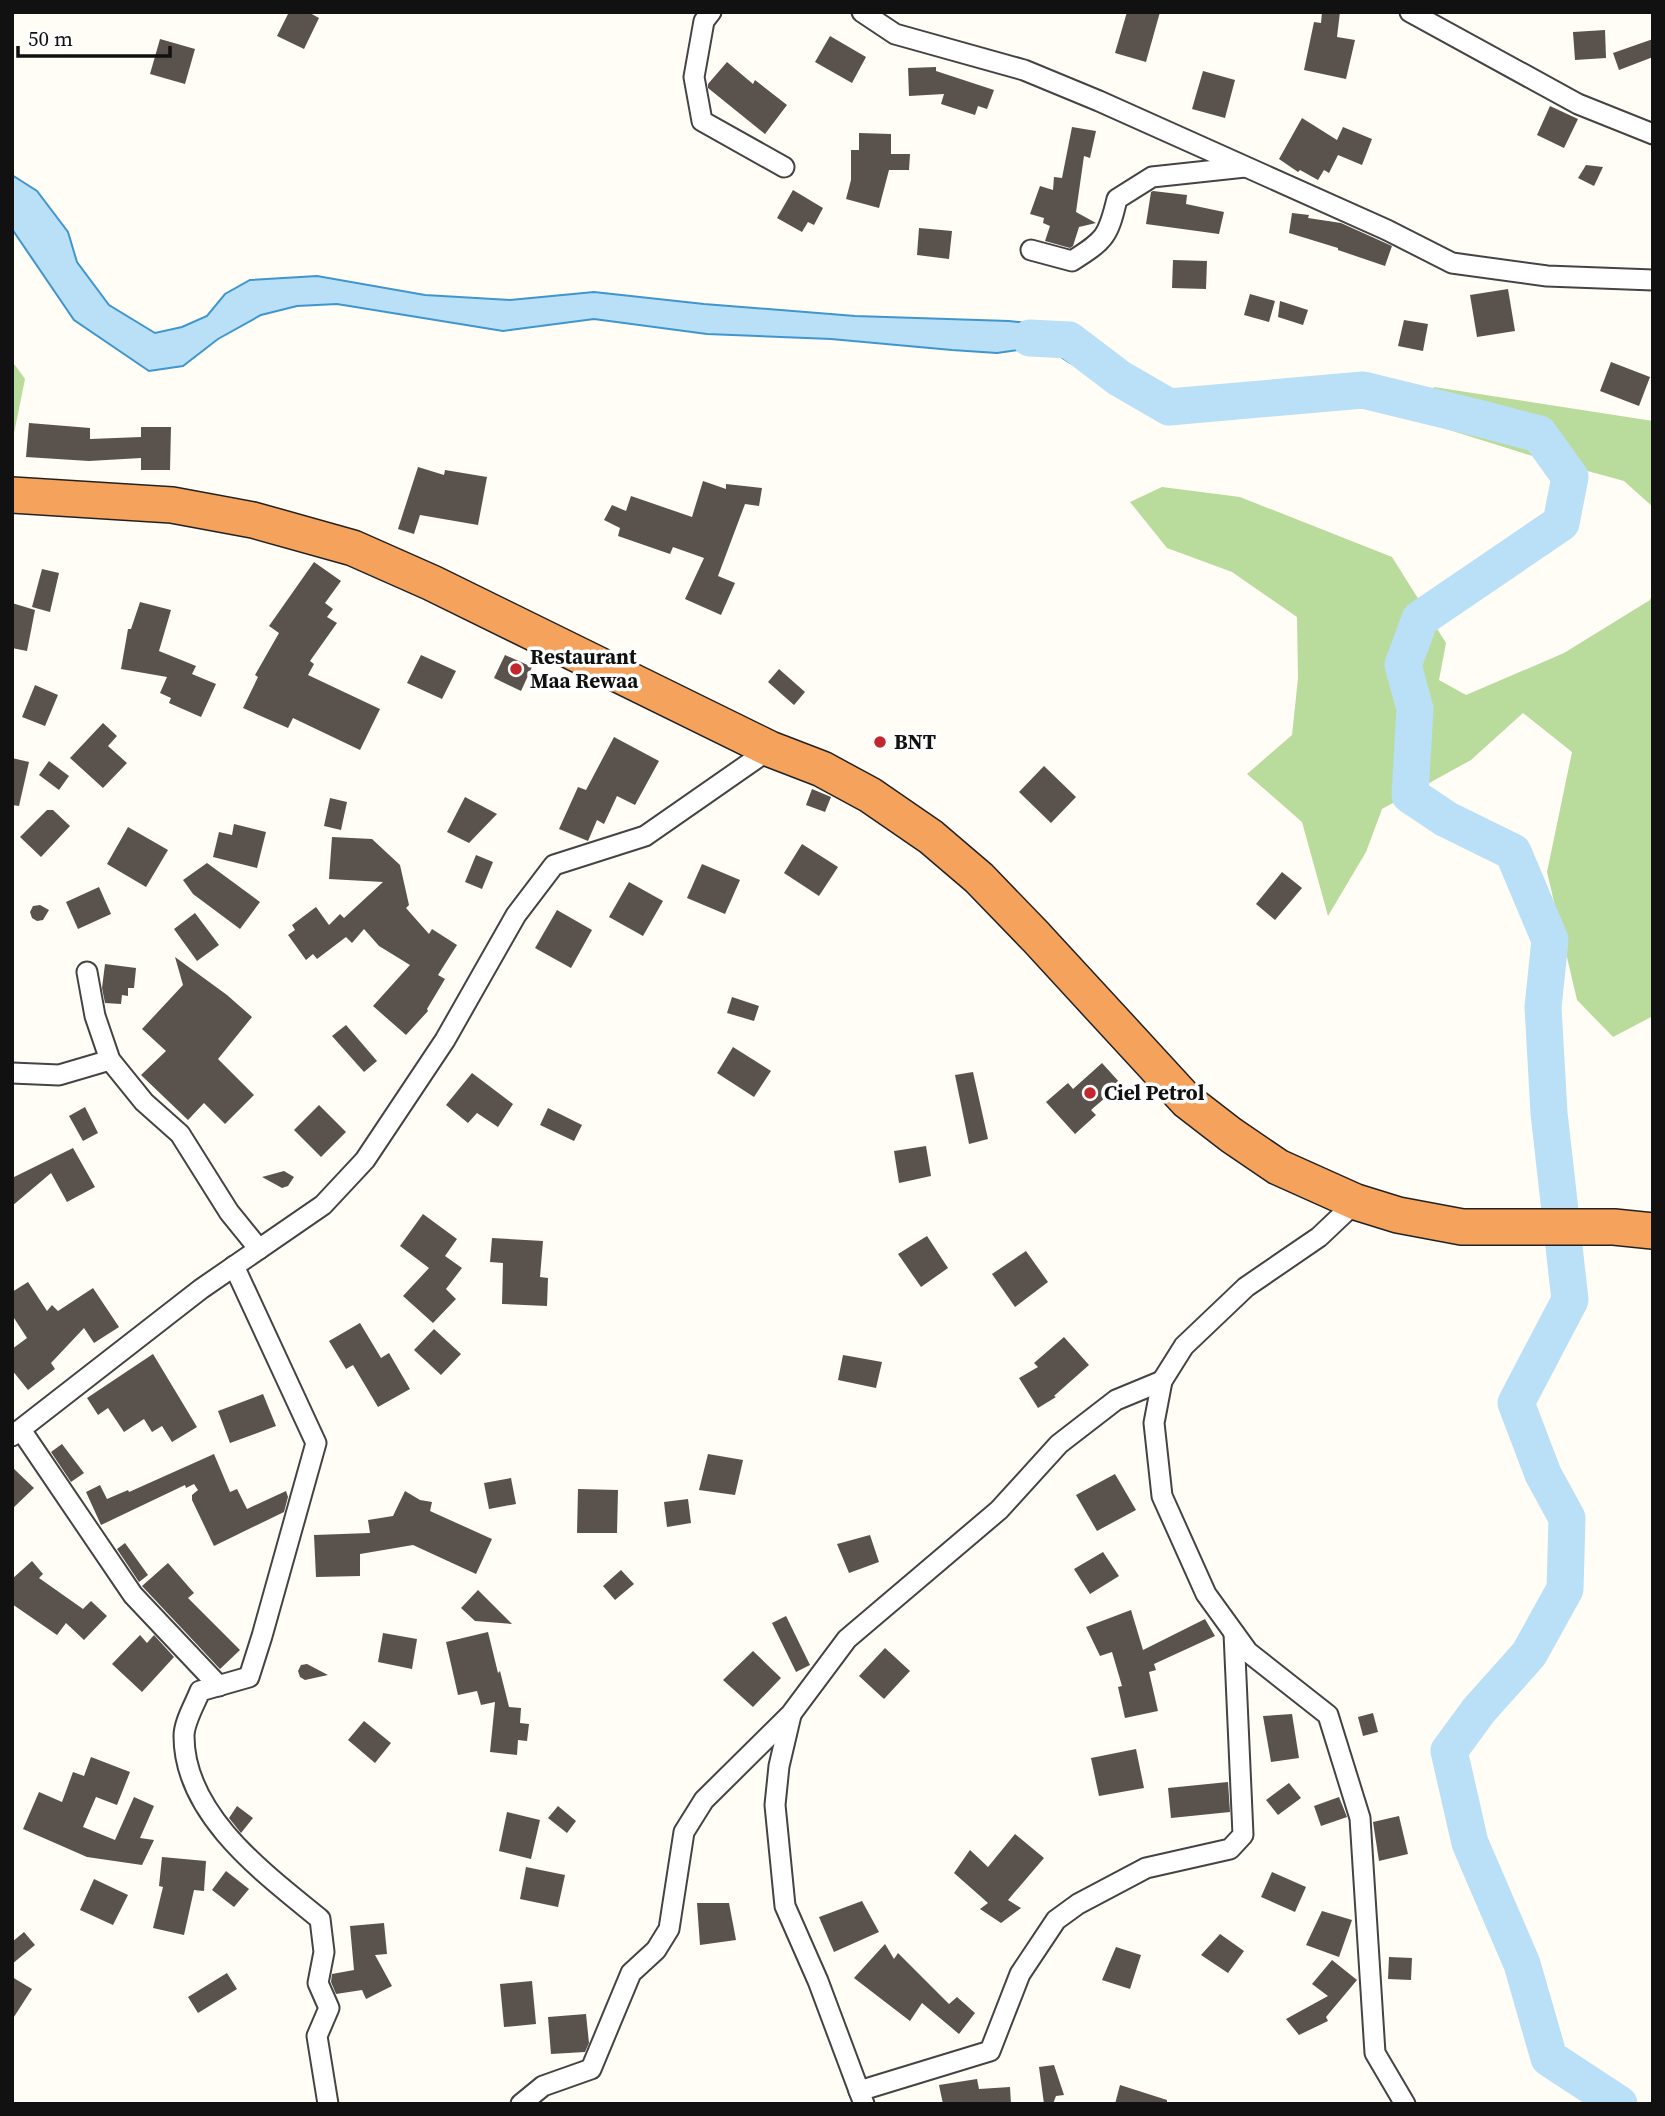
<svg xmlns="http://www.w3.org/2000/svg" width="1665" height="2116" viewBox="0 0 1665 2116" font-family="'Source Serif 4',serif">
<rect width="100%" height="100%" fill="#fffdf5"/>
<g fill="#b9dc9c">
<path d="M12,361L25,379L12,443Z"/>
<path d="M1434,387L1653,421V507L1624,481L1529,455L1411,418Z"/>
<path d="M1162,487L1240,497L1392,557L1446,643L1439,680L1466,695L1564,653L1650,600L1653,593V1016L1613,1037L1577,1000L1547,872L1572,752L1523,713L1471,760L1382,809L1366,852L1328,916L1302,822L1247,774L1292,735L1298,678L1297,617L1232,572L1167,548L1130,502Z"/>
</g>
<path fill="#b9e0f7" stroke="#3f96cf" stroke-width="2" d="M12,175L37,191L68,232L77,262L109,305L155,333L182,327L207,316L225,294L250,280L317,276L425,295L510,300L594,292L704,304L855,316L1009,321L1048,325L1084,334L1070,363L1045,346L997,353L952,350L831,339L707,334L594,319L503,331L337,304L297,306L261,315L218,339L183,366L149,371L74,320L12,229Z"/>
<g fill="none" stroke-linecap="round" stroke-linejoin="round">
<path stroke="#b9e0f7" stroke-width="37" d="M1030,338L1069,340L1119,378L1169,407L1363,390L1482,419L1539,434L1570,477L1561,523L1420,619L1403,665L1415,709L1410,795L1446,819L1513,852L1550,940L1543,1007L1549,1113L1570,1300L1516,1403L1543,1474L1567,1518L1565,1589L1529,1654L1479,1710L1449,1751L1470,1843L1522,1964L1549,2058L1619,2104"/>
</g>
<g fill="#5a524d">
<path d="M289,12H308L319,18L304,49L277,36Z"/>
<path d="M1127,12H1160L1146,62L1115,53Z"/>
<path d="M1322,12H1340L1337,37L1355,40L1346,79L1304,70L1314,22L1321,23Z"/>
<path d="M1605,30L1606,58L1575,60L1573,32Z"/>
<path d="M830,36L866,57L852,83L815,62Z"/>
<path d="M160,39L195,49L185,84L150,74Z"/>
<path d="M1653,39V57L1619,70L1613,53Z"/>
<path d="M727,62L753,84L755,80L787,105L765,134L708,88V84Z"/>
<path d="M936,67V71L994,90L987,109L978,106L975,115L941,104L944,94L909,96L908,68Z"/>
<path d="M1203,71L1235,80L1225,118L1192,109Z"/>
<path d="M1550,106L1578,119L1564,148L1537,135Z"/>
<path d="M1302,118L1337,140L1343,127L1372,139L1362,165L1338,155L1329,173L1324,170L1318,180L1300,170L1298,172L1279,159Z"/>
<path d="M1072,127L1096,131L1090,158L1084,156L1076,212L1096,223L1079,227L1073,246L1070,248L1045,241L1050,226L1043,223L1044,218L1030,214L1040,186L1053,190L1054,177L1062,178Z"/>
<path d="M859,133L891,134V154H910L909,170H889L879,208L846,199L851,180V150H859Z"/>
<path d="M1586,165L1603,167L1594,186L1578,178Z"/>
<path d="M793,190L823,208L814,225L808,222L802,232L777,218Z"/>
<path d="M1153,191L1187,195L1186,204L1224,212L1219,234L1146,224L1151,192Z"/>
<path d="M1292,213L1309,215L1308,218L1341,223L1392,246L1385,266L1338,250V248L1289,233Z"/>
<path d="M919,228L952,231L949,259L917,255Z"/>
<path d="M1173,260L1207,261L1206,289L1172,288Z"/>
<path d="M1508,289L1515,331L1477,337L1470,295Z"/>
<path d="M1250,294L1275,301L1269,322L1244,315Z"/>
<path d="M1280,301L1308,310L1303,325L1278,317Z"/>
<path d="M1404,320L1428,324L1423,351L1398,346Z"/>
<path d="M1611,362L1650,377L1639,406L1600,391Z"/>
<path d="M29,423L90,428V439L141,437V427H171L170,470H141V458L89,461L26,457Z"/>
<path d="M418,467L444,475L445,470L487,477L478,525L420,515L414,534L398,529Z"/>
<path d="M703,481L726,489V484L762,488L759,506L745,504L718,576L735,583L721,615L685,599L704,558L673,547L670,554L618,536L620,528L604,520L612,505L626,511L631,496L692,517Z"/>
<path d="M314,562L341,581L325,603L333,609L327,617L337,623L310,661L314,664L308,675L380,709L360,750L293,718L288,728L243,708L258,677L255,675L279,633L269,626Z"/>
<path d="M42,569L59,573L50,612L32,607Z"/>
<path d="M140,602L171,610L159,651L196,666L192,674L216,684L201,717L169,703L171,698L160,693L167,677L121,669L128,629H131Z"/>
<path d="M12,603L35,610L27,651L12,648Z"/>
<path d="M421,655L456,671L442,699L407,683Z"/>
<path d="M505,655L532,667L521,691L494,678Z"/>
<path d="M779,669L805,692L794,705L768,682Z"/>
<path d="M35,685L58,695L45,726L22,717Z"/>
<path d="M103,723L117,736L108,746L127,763L103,788L70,758Z"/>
<path d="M614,737L659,761L635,805L617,796L604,824L597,820L588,841L559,829L578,787L586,790Z"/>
<path d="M12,758L29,762L19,806L12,805Z"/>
<path d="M49,761L69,776L59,790L39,775Z"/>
<path d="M1044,766L1076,797L1051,823L1019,792Z"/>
<path d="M812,789L831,797L825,812L806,805Z"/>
<path d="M465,797L497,814L469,843L447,832Z"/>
<path d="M330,798L347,802L341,830L324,826Z"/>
<path d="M47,810H53L70,826L41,857L20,837Z"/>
<path d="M234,824L266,832L257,868L213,857L219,832L232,835Z"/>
<path d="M128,827L168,850L146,887L107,864Z"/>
<path d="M332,837L372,839L400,865L409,905L406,908L429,934L432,929L457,945L438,975L445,979L427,1009L428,1011L406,1035L373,1006L410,965L379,946L364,929L352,943L346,937L317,959L313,954L306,960L288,935L295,930L292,925L316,907L329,925L340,914L344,918L383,882L329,879Z"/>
<path d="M802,844L838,867L819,896L784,873Z"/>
<path d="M476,855L493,862L482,889L465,882Z"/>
<path d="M207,863L260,902L240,929L193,894L183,880Z"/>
<path d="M702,864L740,880L725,914L687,898Z"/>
<path d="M1282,872L1302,888L1275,920L1256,904Z"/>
<path d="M629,882L663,901L643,936L609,917Z"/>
<path d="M99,887L111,914L78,929L66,902Z"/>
<path d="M40,905L49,910L43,920L37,921L32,918L30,912L33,906Z"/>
<path d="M557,910L592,930L571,968L535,948Z"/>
<path d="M195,913L219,945L197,961L174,929Z"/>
<path d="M175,957L227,995L252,1017L218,1059L254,1095L225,1124L204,1103L188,1120L141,1075L166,1051L142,1029L183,985Z"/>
<path d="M105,964L136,968L134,988H128V996L122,995L121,1004L105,1003L102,988Z"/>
<path d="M732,997L759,1006L754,1021L727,1013Z"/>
<path d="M346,1025L377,1061L364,1072L332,1036Z"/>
<path d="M733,1047L771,1071L754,1097L717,1073Z"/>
<path d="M1102,1063L1121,1084L1091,1110L1096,1115L1075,1134L1046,1102L1068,1083L1073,1089Z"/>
<path d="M973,1072L988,1139L969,1144L955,1075Z"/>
<path d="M472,1073L513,1104L498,1127L477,1113L468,1123L446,1105Z"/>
<path d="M319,1105L346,1132L321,1157L294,1130Z"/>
<path d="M85,1107L98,1133L83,1141L69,1116Z"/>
<path d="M548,1108L582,1125L574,1141L540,1125Z"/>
<path d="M926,1146L931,1176L899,1183L894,1151Z"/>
<path d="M73,1148L95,1187L67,1202L51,1173L12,1206V1178Z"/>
<path d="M284,1171L294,1177L288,1186L282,1188L262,1177Z"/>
<path d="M423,1214L457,1239L445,1256L462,1268L446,1289L456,1299L433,1323L403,1296L429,1268L400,1246Z"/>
<path d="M927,1236L948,1268L921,1287L898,1254Z"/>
<path d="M492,1238L543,1241L540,1277L548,1278L547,1306L502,1304L503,1263L490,1262Z"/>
<path d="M1026,1251L1048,1282L1015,1307L992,1274Z"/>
<path d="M28,1282L47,1311L52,1305L58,1311L93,1288L119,1327L94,1343L84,1328L51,1363L55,1369L28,1390L12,1370V1349L27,1338L12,1315V1292Z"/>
<path d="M360,1323L381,1358L389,1353L410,1389L378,1407L353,1365L346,1369L329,1341Z"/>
<path d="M434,1329L461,1354L441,1375L414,1350Z"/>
<path d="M1064,1337L1089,1365L1054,1396L1056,1397L1038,1408L1019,1378L1038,1367L1034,1363Z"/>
<path d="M153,1354L197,1427L172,1442L162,1426L152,1432L144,1419L124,1432L108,1408L98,1415L87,1398Z"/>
<path d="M843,1355L882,1362L876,1388L838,1380Z"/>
<path d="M263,1394L276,1426L230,1443L218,1411Z"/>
<path d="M62,1444L84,1473L71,1482L51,1452Z"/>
<path d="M214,1454L230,1492L237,1489L247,1509L286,1491L288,1497L284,1512L214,1546L192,1500V1495L198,1490L194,1484L186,1488L185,1485L101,1525L86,1492L100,1485L107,1499L128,1490L129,1492Z"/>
<path d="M708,1454L743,1460L735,1495L699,1490Z"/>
<path d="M12,1467L34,1488L12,1509Z"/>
<path d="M1115,1474L1136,1510L1097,1531L1076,1495Z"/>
<path d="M511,1478L516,1504L489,1509L484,1483Z"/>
<path d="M578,1489L618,1490L617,1533H577Z"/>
<path d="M405,1491L420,1500L432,1502L430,1511L492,1539L476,1574L413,1545L360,1554V1576L316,1577L314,1535L370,1533L368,1520L393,1516Z"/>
<path d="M688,1499L691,1523L667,1527L664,1502Z"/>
<path d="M870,1535L879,1562L849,1573L837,1544Z"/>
<path d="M125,1543L148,1575L139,1582L117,1549Z"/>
<path d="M1103,1552L1119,1576L1090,1594L1074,1569Z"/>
<path d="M32,1561L43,1574L39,1578L83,1609L91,1601L107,1616L84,1640L66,1623L57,1635L12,1604V1579Z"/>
<path d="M168,1563L194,1593L188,1598L240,1650L220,1669L142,1586Z"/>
<path d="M621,1570L634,1584L615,1600L603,1586Z"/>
<path d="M478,1590L512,1624L475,1621L461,1608Z"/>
<path d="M1131,1610L1143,1650L1205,1619L1215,1636L1154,1664L1156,1670L1149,1672L1158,1711L1125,1718L1118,1687L1122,1686L1112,1652L1100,1656L1086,1627Z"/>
<path d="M786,1616L810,1665L796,1672L772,1623Z"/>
<path d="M488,1632L498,1673L500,1671L509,1707L521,1708L520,1723L529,1724L527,1741L518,1740L517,1755L490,1752L495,1702L481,1705L477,1691L458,1695L446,1642Z"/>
<path d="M383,1633L417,1639L412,1669L378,1662Z"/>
<path d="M140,1635L147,1643L154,1635L174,1657L142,1692L112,1664Z"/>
<path d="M885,1648L910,1671L884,1699L859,1676Z"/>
<path d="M753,1651L781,1678L753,1707L723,1680Z"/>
<path d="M307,1664L328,1675L305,1680L300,1677L298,1671L301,1665Z"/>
<path d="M1373,1713L1378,1732L1363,1736L1358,1717Z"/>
<path d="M1292,1714L1299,1758L1271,1762L1263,1716Z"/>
<path d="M364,1721L391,1743L375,1763L348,1740Z"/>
<path d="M1136,1749L1144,1788L1099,1796L1091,1758Z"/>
<path d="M91,1757L130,1772L117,1805L96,1797L83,1827L115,1840L134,1797L154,1806L140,1838L154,1840L142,1865L87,1857L23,1829L39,1792L62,1802L73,1772L84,1776Z"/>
<path d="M1228,1782L1230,1812L1171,1818L1168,1788Z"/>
<path d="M1289,1783L1301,1798L1278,1815L1266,1800Z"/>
<path d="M1339,1797L1347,1817L1321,1826L1314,1806Z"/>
<path d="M237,1806L253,1818L241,1833L229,1818Z"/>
<path d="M558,1806L576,1821L567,1833L548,1818Z"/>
<path d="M507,1812L540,1820L531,1859L499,1851Z"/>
<path d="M1399,1816L1408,1854L1379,1861L1373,1822Z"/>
<path d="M1015,1834L1044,1858L1008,1900L1021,1908L1001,1923L980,1909L988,1903L954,1873L970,1850L988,1867Z"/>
<path d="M162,1857L206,1861L204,1891L194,1890L184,1935L153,1928L163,1887L159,1886Z"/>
<path d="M526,1867L565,1875L558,1907L520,1899Z"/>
<path d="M226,1871L249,1889L234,1907L212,1890Z"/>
<path d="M1272,1872L1306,1887L1295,1912L1261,1897Z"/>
<path d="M94,1879L128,1895L113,1925L80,1910Z"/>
<path d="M862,1901L879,1932L834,1952L819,1917Z"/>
<path d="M697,1903H729L736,1940L700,1945Z"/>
<path d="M1322,1911L1352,1920L1339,1957L1306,1945Z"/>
<path d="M384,1923L387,1954L375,1955L392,1986L366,1999L362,1990L336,1994L331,1982L332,1974L354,1970L350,1926Z"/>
<path d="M24,1932L35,1945L12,1964V1942Z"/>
<path d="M1220,1934L1244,1951L1228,1973L1201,1955Z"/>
<path d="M885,1944L894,1959L898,1953L949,2004L957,1997L975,2013L959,2034L922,2003L910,2021L854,1978Z"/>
<path d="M1116,1947L1141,1955L1130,1989L1102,1980Z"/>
<path d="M1389,1957L1412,1958L1411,1980L1388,1979Z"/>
<path d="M1332,1960L1357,1980L1326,2017L1328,2021L1299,2035L1286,2019L1328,1996L1312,1984Z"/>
<path d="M227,1973L237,1989L198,2013L188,1997Z"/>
<path d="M12,1977L32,1989L12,2020Z"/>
<path d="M532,1981L536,2024L504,2027L500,1984Z"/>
<path d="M586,2014L589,2043L585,2052L551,2054L548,2017Z"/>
<path d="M1054,2065L1064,2095L1056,2096L1053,2104H1044L1039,2067Z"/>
<path d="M977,2079L979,2089L1010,2087L1011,2104H943L939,2085Z"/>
<path d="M1120,2085L1167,2100V2104H1115Z"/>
</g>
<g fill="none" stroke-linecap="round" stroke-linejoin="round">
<g stroke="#444" stroke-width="23">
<g id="street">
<path d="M711,12L704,21L694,77L702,121L784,167"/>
<path d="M862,12L895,34L1024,70L1099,101L1387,230L1452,263L1547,276L1653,280"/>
<path d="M1410,12L1578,104L1653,134"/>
<path d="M1031,250L1072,261C1105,240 1108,237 1117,199L1152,177L1245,167"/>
<path d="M87,972L95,1016L110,1060L144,1102L180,1134L229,1212L259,1249"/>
<path d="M12,1073L59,1075L110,1060"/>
<path d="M1356,1202L1319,1237L1246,1287L1184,1346L1162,1381L1154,1423L1162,1496L1206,1594L1248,1652L1328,1715L1360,1818L1375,2053L1405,2104"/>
<path d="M234,1266L316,1443L262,1636L249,1677L200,1691C195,1704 184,1722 184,1736C184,1815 265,1874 320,1919L324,1952L318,1983L329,2008L317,2036L328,2104"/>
<path d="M21,1430L133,1595L219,1686"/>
<path d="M12,1436L201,1289L323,1205L365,1160L445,1040L516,915L554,865L645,836L770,749"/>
<path d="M791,1715L779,1766L775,1805L785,1906L818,1981L864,2104"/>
<path d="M859,2091L990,2051L1020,1974L1056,1920L1078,1904L1146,1868L1230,1849L1243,1835L1234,1633"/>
<path d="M521,2104L543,2086L591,2069L631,1973L656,1950L669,1929L684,1832L704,1800L791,1714L847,1639L999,1510L1059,1444L1116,1400L1162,1381"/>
</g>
</g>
<g stroke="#222" stroke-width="38">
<path id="highway" d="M12,495L172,505L253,520L353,548L432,583L770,749L822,769L870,795L931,837L979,878L1036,937L1187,1101L1231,1135L1278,1167L1356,1202L1398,1215L1462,1227H1614L1653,1231"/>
</g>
<use href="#street" stroke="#fff" stroke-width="19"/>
<use href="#highway" stroke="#f5a25d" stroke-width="35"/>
</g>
<g fill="#c4262e" stroke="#fff" stroke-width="2.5">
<circle cx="516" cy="669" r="7"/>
<circle cx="880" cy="742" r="7"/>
<circle cx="1090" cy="1093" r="7"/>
</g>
<g text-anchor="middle" stroke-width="7" stroke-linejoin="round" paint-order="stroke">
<g font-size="21" font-weight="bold" fill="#111" stroke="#fff" text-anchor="start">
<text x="530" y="664">Restaurant<tspan x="530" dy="24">Maa Rewaa</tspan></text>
<text x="894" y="749">BNT</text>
<text x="1104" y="1100">Ciel Petrol</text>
</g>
</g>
<rect width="1665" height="2116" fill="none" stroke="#111111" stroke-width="28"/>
<path d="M18 46v10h152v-10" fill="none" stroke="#111111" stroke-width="3.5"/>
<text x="28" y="46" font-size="21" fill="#111111" stroke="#ffffff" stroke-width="5" paint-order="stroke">50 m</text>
</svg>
